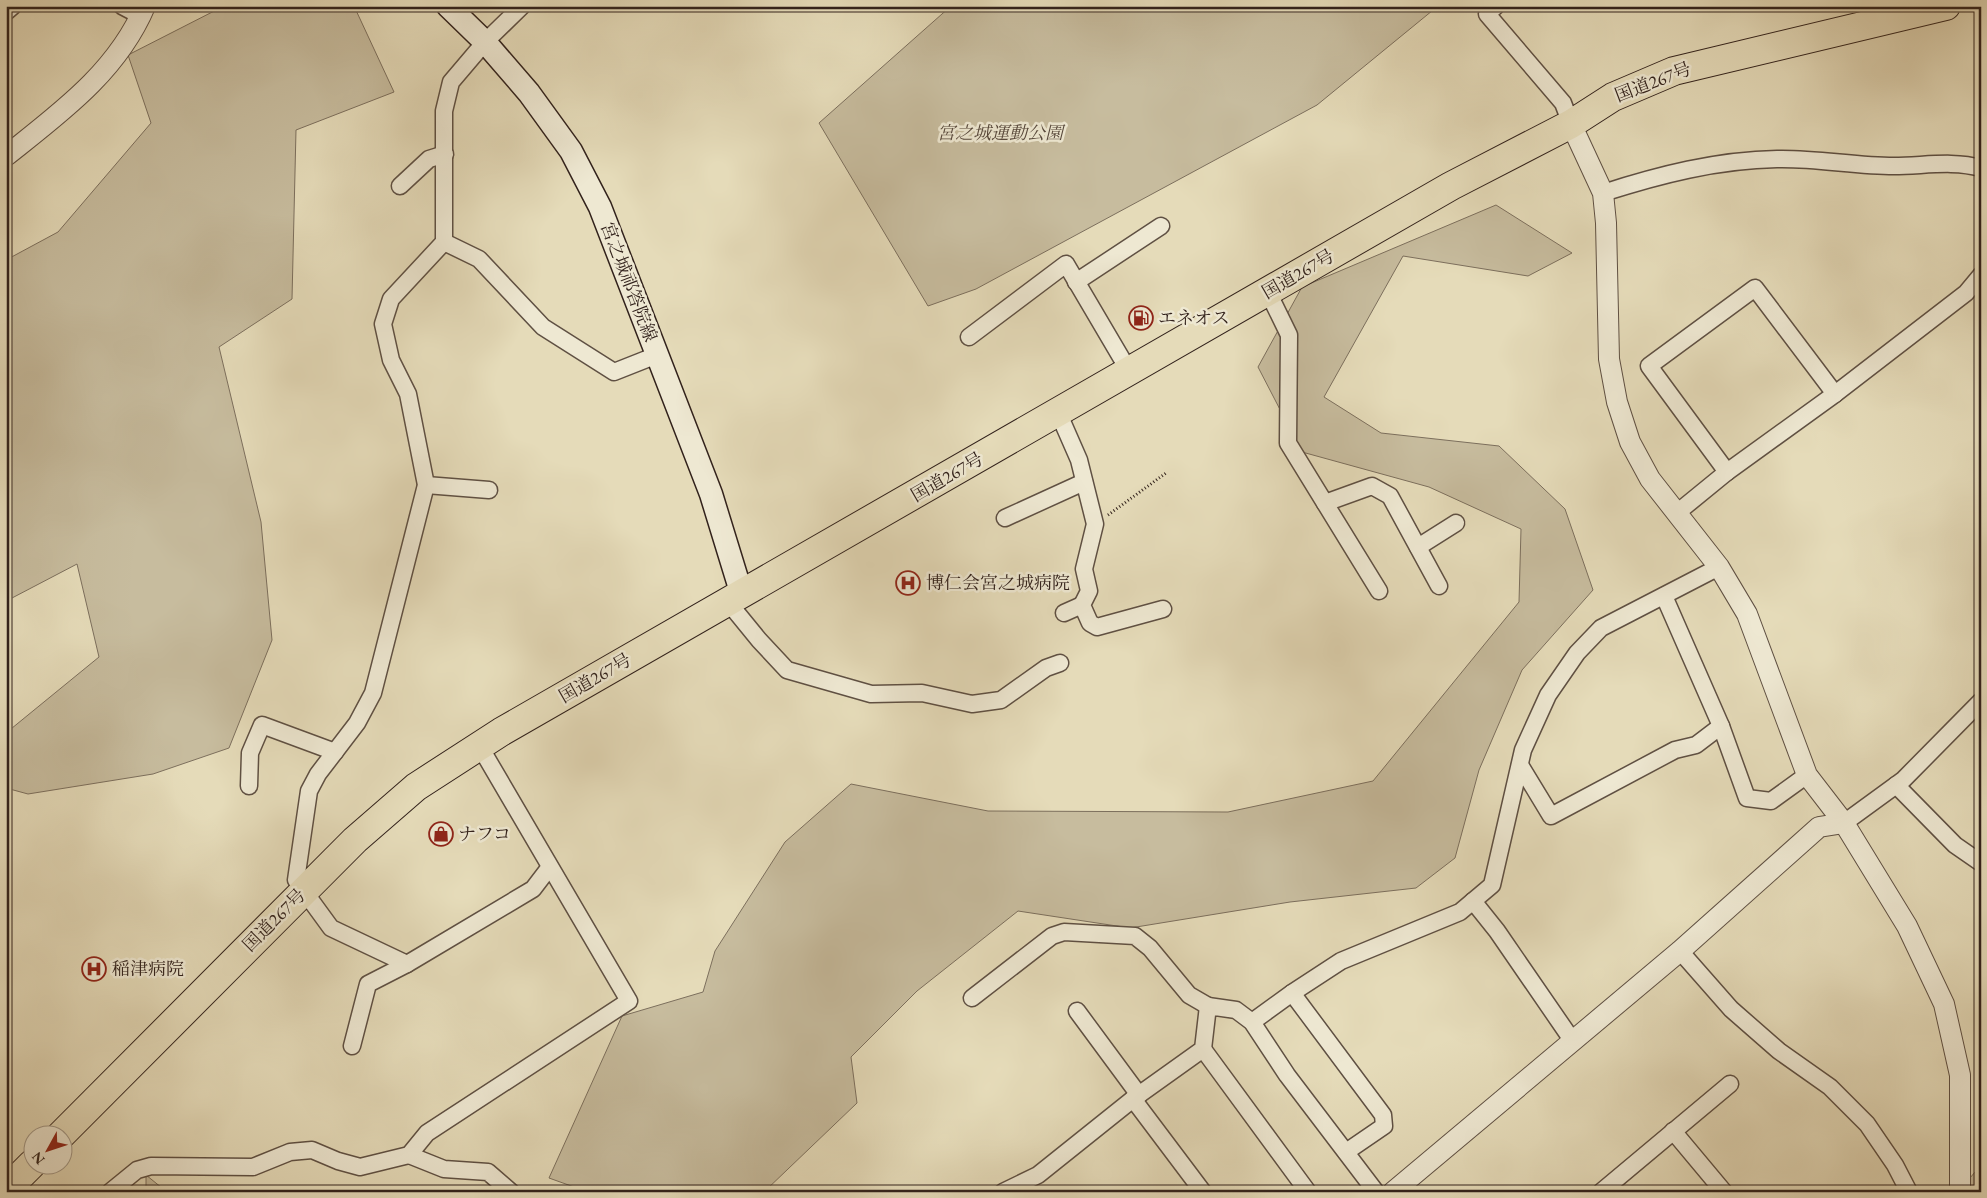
<svg xmlns="http://www.w3.org/2000/svg" width="1987" height="1198" viewBox="0 0 1987 1198" font-family="'EB Garamond','Noto Serif JP',serif">
<rect width="100%" height="100%" fill="#e5dbb9"/>
<filter id="stains"><feTurbulence type="fractalNoise" baseFrequency=".004" numOctaves="4"/><feColorMatrix values="0 0 0 0 .2 0 0 0 0 .09 0 0 0 0 .02 0 0 0 .5 -.17"/></filter>
<radialGradient id="worn" r=".72"><stop offset=".6" stop-color="#630" stop-opacity="0"/><stop offset="1" stop-color="#630" stop-opacity=".3"/></radialGradient>
<g fill="#c7bc9e" stroke="#7c6f5d">
<path d="M224,6H354L394,92L296,130L292,299L219,347L261,522L272,640L229,748L153,774L28,794L6,788V733L99,657L77,564L12,598L6,606V260L58,232L151,123L128,55Z"/>
<path d="M951,6H1438L1317,105L976,289L928,306L819,123Z"/>
<path d="M1496,205L1572,253L1528,276L1403,256L1324,397L1381,433L1499,446L1565,509L1593,590L1522,670L1479,770L1455,858L1416,888L1290,902L1130,928L1018,911L917,991L851,1057L857,1103L765,1191L588,1192L549,1178L622,1016L703,992L715,951L785,842L851,784L988,811L1228,812L1373,781L1519,602L1521,529L1429,487L1302,452L1258,367L1302,287Z"/>
<path d="M1981,1165V1192H1958Z"/>
<path d="M146,1175L167,1192H146Z"/>
</g>
<g fill="none" stroke-linecap="round" stroke-linejoin="round">
<g stroke="#5f5043" stroke-width="19">
<g id="minor">
<path d="M122,6L141,16"/>
<path d="M522,6L485,42L451,82L444,111V242L391,299L383,324L391,360L408,394L426,485L373,693L357,723L318,774L309,791L296,880L331,928L407,964L533,889L549,868"/>
<path d="M1496,6L1487,14L1563,103L1571,124"/>
<path d="M6,12L13,6"/>
<path d="M400,186L429,159L445,154"/>
<path d="M1603,193C1659,175 1717,160 1777,159C1816,158 1855,166 1894,166C1923,166 1953,160 1981,168"/>
<path d="M444,242L479,259L543,327L614,372L657,355"/>
<path d="M1076,282L1161,226"/>
<path d="M1268,292L1289,335L1288,443L1379,591"/>
<path d="M969,337L1066,264L1129,371"/>
<path d="M1058,412L1079,460L1095,524L1084,569L1089,591L1082,605L1090,623L1097,627L1163,609"/>
<path d="M1727,472L1649,366L1755,288L1835,394"/>
<path d="M426,485L489,490"/>
<path d="M1325,503L1372,486L1390,496L1439,586"/>
<path d="M1678,512L1727,472L1835,394L1966,293L1981,275"/>
<path d="M1005,518L1084,482"/>
<path d="M1418,547L1456,523"/>
<path d="M1664,596L1721,726L1747,798L1771,801L1807,775"/>
<path d="M728,602L759,640L787,670L871,694L922,693L972,704L1001,700L1046,668L1060,663"/>
<path d="M1064,613L1082,605"/>
<path d="M1520,765L1551,816L1675,750L1696,745L1721,726"/>
<path d="M1896,785L1955,845L1981,863"/>
<path d="M249,786L250,753L262,725L335,752"/>
<path d="M1844,823L1903,780L1981,701"/>
<path d="M1473,901L1497,931L1572,1040"/>
<path d="M1680,951L1731,1009L1779,1051L1830,1087L1867,1124L1895,1165L1909,1192"/>
<path d="M1292,993L1383,1115L1384,1126L1346,1152"/>
<path d="M972,998L1052,936L1064,932L1135,936L1150,948L1189,995L1208,1006"/>
<path d="M1077,1011L1139,1095"/>
<path d="M1252,1022L1292,993L1341,961L1460,912L1492,885L1523,750L1548,695L1577,653L1601,628L1719,567"/>
<path d="M352,1046L368,984L407,964"/>
<path d="M1203,1049L1308,1192"/>
<path d="M1133,1099L1203,1192"/>
<path d="M1673,1131L1724,1192"/>
<path d="M409,1155L444,1169L488,1172L511,1192"/>
<path d="M110,1192L137,1170L151,1166L253,1167L290,1152L312,1150L338,1161L360,1167L409,1155L427,1133L629,1001L479,745"/>
<path d="M1003,1192L1038,1175L1133,1099L1203,1049L1208,1006L1236,1010L1252,1022L1287,1075L1376,1192"/>
<path d="M1601,1192L1730,1084"/>
</g>
</g>
<g stroke="#5f5043" stroke-width="22">
<g id="tertiary">
<path d="M1571,124L1603,193L1606,223L1609,359L1617,402L1630,442L1650,479L1719,567L1747,614L1807,775L1844,823L1907,926L1944,1004L1960,1075V1192"/>
<path d="M6,156C60,113 117,72 145,6"/>
<path d="M1393,1192L1680,951L1819,827L1844,823"/>
</g>
</g>
<g stroke="#32221c" stroke-width="25">
<path id="secondary" d="M448,6L485,42L529,93L571,151L600,207L711,494L742,595"/>
</g>
<g stroke="#32221c" stroke-width="30">
<g id="trunk">
<path d="M60,1136L355,840L416,787L501,732L1451,186L1571,124L1613,97L1674,71L1946,6"/>
<path d="M6,1190L32,1164"/>
</g>
</g>
<path stroke="#32221c" stroke-width="3" stroke-dasharray="1 2.5" stroke-linecap="butt" d="M1108,515L1166,473"/>
<use href="#minor" stroke="#eee8d2" stroke-width="16"/>
<use href="#tertiary" stroke="#eee8d2" stroke-width="20"/>
<use href="#secondary" stroke="#eee8d2" stroke-width="22"/>
<use href="#trunk" stroke="#e5dbb9" stroke-width="28"/>
</g>
<defs>
<g id="fuel-ring" transform="scale(1.25)"><circle r="9.5" fill="#eee8d2" stroke="#8f2418" stroke-width="1.5"/><path d="M-5.5-6h7V0h2V4h1.3V-2.5L3-4.5l.8-.8L6-3V5H2.5V1h-1V6h-7ZM-4.2-4.7v3.2H.2V-4.7Z" fill="#8f2418"/></g>
<g id="hospital-ring" transform="scale(1.25)"><circle r="9.5" fill="#eee8d2" stroke="#8f2418" stroke-width="1.5"/><path d="M-5-5h3v3.5h4V-5h3V5h-3V1.5h-4V5h-3Z" fill="#8f2418"/></g>
<g id="shop-ring" transform="scale(1.25)"><circle r="9.5" fill="#eee8d2" stroke="#8f2418" stroke-width="1.5"/><path d="M-5-2.5h2.3a2.7 3.5 0 0 1 5.4 0H5L5.5 6h-11ZM-1.5-2.5h3a1.5 2.3 0 0 0-3 0Z" fill="#8f2418"/></g>
</defs>
<g fill-rule="evenodd">
<use href="#fuel-ring" x="1141" y="318"/>
<use href="#hospital-ring" x="908" y="583"/>
<use href="#shop-ring" x="441" y="834"/>
<use href="#hospital-ring" x="94" y="969"/>
</g>
<g text-anchor="middle" stroke-width="5" stroke-linejoin="round" paint-order="stroke">
<g font-size="18" fill="#32221c" stroke="#eee8d2">
<text transform="translate(1653 82) rotate(-21)" y="6">国道267号</text>
<text transform="translate(1298 274) rotate(-30)" y="6">国道267号</text>
<text transform="translate(629 282) rotate(69)" y="6">宮之城祁答院線</text>
<text transform="translate(947 477) rotate(-30)" y="6">国道267号</text>
<text transform="translate(595 678) rotate(-30)" y="6">国道267号</text>
<text transform="translate(274 920) rotate(-45)" y="6">国道267号</text>
</g>
<g font-size="18" font-style="italic" fill="#57483c" stroke="#eee8d2">
<text x="1000" y="139">宮之城運動公園</text>
</g>
<g font-size="18" fill="#32221c" stroke="#eee8d2" text-anchor="start">
<text x="1158" y="324">エネオス</text>
<text x="926" y="589">博仁会宮之城病院</text>
<text x="458" y="840">ナフコ</text>
<text x="112" y="975">稲津病院</text>
</g>
</g>
<rect width="1987" height="1198" fill="none" stroke="#e5dbb9" stroke-width="25"/>
<rect x="8" y="8" width="1972" height="1183" fill="none" stroke="#32221c" stroke-width="2.5"/>
<rect x="12" y="12" width="1962" height="1173" fill="none" stroke="#32221c"/>
<g transform="translate(48 1150) rotate(230)"><circle r="24" fill="#eee8d2" stroke="#a39989"/>
<path d="M0-4L9 19L0 12L-9 19Z" fill="#8f2418"/>
<text y="-8" font-size="14" font-weight="bold" text-anchor="middle" fill="#32221c">N</text>
</g>
<rect width="100%" height="100%" filter="url(#stains)"/>
<rect width="100%" height="100%" fill="url(#worn)"/>
</svg>
